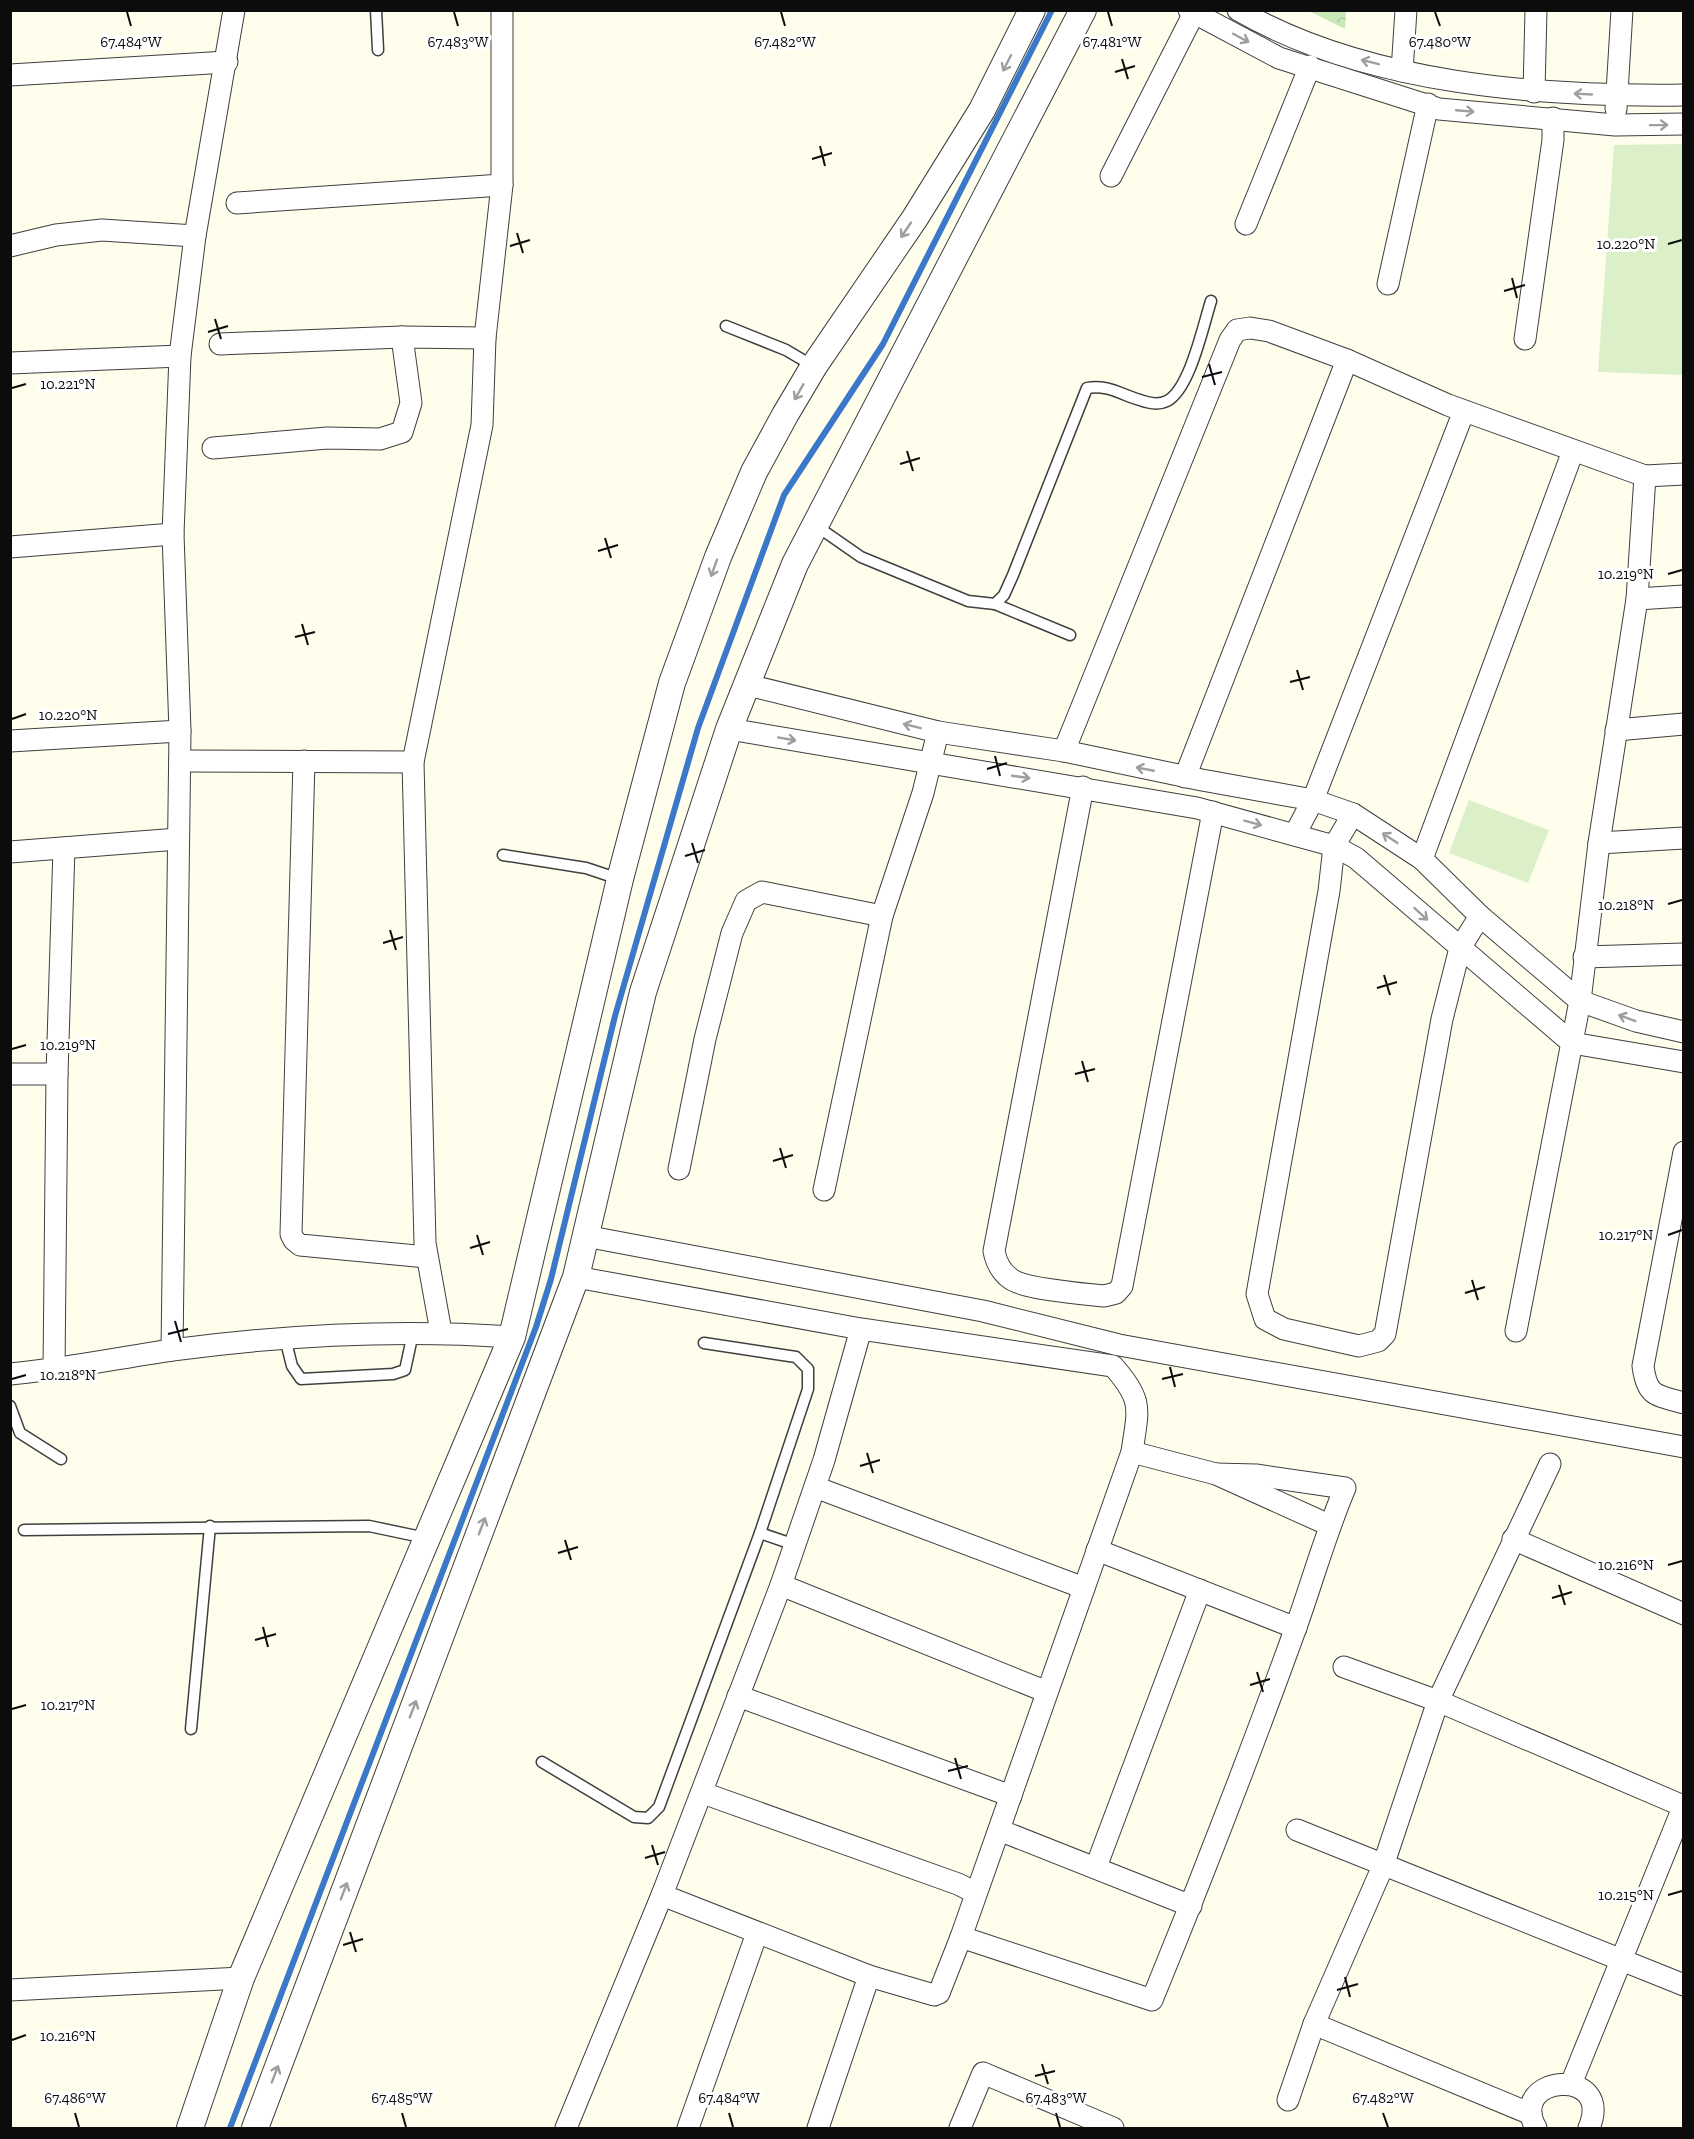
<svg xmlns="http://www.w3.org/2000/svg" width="1694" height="2139" viewBox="0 0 1694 2139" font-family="'Zilla Slab',serif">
<defs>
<pattern id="park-crowns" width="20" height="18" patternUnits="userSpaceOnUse" patternTransform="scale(1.5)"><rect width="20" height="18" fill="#c8e8b7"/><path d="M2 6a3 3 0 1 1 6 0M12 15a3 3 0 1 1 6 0" fill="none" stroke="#abc69c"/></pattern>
</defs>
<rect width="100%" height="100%" fill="#fffeec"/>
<path fill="url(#park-crowns)" d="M1309,11H1346L1345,29Z"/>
<g fill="#dbefc9">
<path d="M1683,144V375L1598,372L1614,145Z"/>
<path d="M1469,800L1549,830L1528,883L1449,853Z"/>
</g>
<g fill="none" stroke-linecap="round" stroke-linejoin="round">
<path stroke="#3b78c9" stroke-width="6" d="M230,2128L536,1327L551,1279L615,1016L698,728L784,495L883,344L1052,10"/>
<g stroke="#3f3f3f" stroke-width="13">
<g id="service">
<path d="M376,10L378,50"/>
<path d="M726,326L786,350L813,366"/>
<path d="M815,525L861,557L968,601L995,604L1004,595L1013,575L1087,388C1107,384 1122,395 1140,400C1148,403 1159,405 1167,401C1190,389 1203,326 1211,301"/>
<path d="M995,604L1070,635"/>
<path d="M503,855L586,868L619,879"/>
<path d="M285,1338L292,1366L301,1379L393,1374L405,1370L413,1333"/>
<path d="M10,1406L20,1433L61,1459"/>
<path d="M24,1530L369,1526L426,1538"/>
<path d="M760,1533L795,1545"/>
<path d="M191,1729L210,1526"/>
<path d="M542,1762L634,1817L648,1818L659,1807L760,1533L808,1389V1369L796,1357L704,1343"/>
</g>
</g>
<g stroke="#3f3f3f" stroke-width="23">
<g id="minor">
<path d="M1189,10L1279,58L1439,109L1615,125L1684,124"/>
<path d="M1238,10C1366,84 1539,97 1684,95"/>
<path d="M1402,71L1406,10"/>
<path d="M10,75L227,62"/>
<path d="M1534,92L1536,10"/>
<path d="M1616,109L1622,10"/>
<path d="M1111,176L1194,13"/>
<path d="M237,203L502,185"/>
<path d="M1246,224L1310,66"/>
<path d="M10,246L56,235L102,230L195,236"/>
<path d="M1388,284L1428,104"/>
<path d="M1525,339L1553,140V118"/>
<path d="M220,344L402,337L485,338"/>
<path d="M10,363L180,356"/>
<path d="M213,448L327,438L380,439L402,432L411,403L402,337"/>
<path d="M10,547L173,534"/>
<path d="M1637,599L1684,596"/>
<path d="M748,685L938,732L1064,751L1202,780L1313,800L1353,814L1422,859L1480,916L1580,1001L1636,1021L1684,1032"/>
<path d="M729,729L1197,808L1334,846L1356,858L1572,1043L1684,1062"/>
<path d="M1616,730L1684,724"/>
<path d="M10,741L180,731"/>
<path d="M1064,751L1230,340L1237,330L1250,328L1269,331L1347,360L1448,405L1645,476L1684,474"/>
<path d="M180,761L413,762"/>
<path d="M304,761L291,1234L294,1240L300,1245L427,1257"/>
<path d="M1185,777L1347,360"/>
<path d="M1083,787L994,1251C996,1262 1002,1273 1011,1279C1024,1289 1085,1294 1104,1296L1116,1293L1122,1286L1213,812"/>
<path d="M1353,814L1334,846L1329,891L1257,1294L1265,1319L1284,1329L1359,1346L1378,1341L1385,1334L1442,1019L1460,948L1480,916"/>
<path d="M1295,834L1313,800L1464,411"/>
<path d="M1599,843L1684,838"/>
<path d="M10,852L178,839"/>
<path d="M1422,859L1573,451"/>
<path d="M1584,957L1684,954"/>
<path d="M10,1074H57"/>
<path d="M1684,1152L1643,1366C1647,1397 1656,1395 1684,1403"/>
<path d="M679,1169L705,1039L732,933L746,901L762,892L882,916"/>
<path d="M824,1190L882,916L923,793L938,732"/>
<path d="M585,1236L983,1311L1119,1345L1684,1447"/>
<path d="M576,1277L861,1329L1113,1366C1144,1401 1138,1409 1132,1452L961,1937L939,1993L934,1995L869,1976L662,1895L781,1585L824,1460L861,1329"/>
<path d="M1516,1331L1580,1001L1599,843L1637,599L1645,476"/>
<path d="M441,1332L425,1243L413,762L482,425L485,338L502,185V10"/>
<path d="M172,1350L180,731L173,534L180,356L195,236L234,10"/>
<path d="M54,1370L57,1074L64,848"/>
<path d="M10,1374C65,1369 118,1358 172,1350C285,1335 399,1329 512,1337"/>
<path d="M1132,1452L1216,1474L1329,1525"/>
<path d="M815,1487L1084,1588"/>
<path d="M1513,1539L1684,1614"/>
<path d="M1097,1550L1296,1628"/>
<path d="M781,1585L1047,1692"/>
<path d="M1344,1667L1438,1701L1683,1806"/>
<path d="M738,1696L1011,1796"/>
<path d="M703,1793L958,1884L976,1893"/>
<path d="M999,1830L1191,1906"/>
<path d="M1297,1830L1684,1985"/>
<path d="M1096,1867L1200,1590"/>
<path d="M961,1937L1152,2000C1202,1878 1250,1754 1295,1630C1312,1583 1325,1535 1345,1488L1256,1475L1216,1474"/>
<path d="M10,1990L241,1978"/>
<path d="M1314,2024L1531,2114"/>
<path d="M1571,2084L1684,1805"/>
<path d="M1288,2100L1314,2024L1383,1866L1438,1701L1550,1464"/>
<path d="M566,2128L662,1895"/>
<path d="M688,2128L757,1933"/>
<path d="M818,2128L869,1976"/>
<path d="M960,2128L983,2073L1113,2128"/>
<path d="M1536,2128C1506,2075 1615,2065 1589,2128"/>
</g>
</g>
<g stroke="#3f3f3f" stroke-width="28">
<g id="tertiary">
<path d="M190,2128L241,1978L512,1337L620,879L672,683L718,557L754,472L785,415L814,366L915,218L982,110L1032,10"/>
<path d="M255,2128L576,1277L643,992L729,729L795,564L1083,10"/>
</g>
</g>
<use href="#service" stroke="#fff" stroke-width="10"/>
<use href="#minor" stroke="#fff" stroke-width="21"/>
<use href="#tertiary" stroke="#fff" stroke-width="26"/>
</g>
<defs><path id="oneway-shaft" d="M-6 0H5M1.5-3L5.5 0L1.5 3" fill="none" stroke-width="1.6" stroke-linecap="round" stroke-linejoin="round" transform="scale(1.5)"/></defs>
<g stroke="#9e9e9e">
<use href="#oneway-shaft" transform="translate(1241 38) rotate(28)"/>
<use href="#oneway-shaft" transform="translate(1370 62) rotate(-166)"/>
<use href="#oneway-shaft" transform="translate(1007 63) rotate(117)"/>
<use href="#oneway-shaft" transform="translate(1583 94) rotate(-177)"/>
<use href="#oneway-shaft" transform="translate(1465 111) rotate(5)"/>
<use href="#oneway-shaft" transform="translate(1659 125) rotate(-1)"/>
<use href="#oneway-shaft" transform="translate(906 230) rotate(124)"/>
<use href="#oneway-shaft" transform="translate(799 392) rotate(120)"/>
<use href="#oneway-shaft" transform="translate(714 568) rotate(110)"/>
<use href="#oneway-shaft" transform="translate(912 726) rotate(-166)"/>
<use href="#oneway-shaft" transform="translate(787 739) rotate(10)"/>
<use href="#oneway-shaft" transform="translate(1145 769) rotate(-169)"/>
<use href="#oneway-shaft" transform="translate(1021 777) rotate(8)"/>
<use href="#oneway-shaft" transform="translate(1253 823) rotate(15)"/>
<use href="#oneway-shaft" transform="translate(1390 838) rotate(-147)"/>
<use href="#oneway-shaft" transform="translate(1421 914) rotate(42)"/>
<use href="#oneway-shaft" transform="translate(1627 1018) rotate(-160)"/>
<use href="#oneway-shaft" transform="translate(482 1526) rotate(-69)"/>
<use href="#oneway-shaft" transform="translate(413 1709) rotate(-69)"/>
<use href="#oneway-shaft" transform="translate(344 1891) rotate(-69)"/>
<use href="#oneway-shaft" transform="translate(275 2074) rotate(-69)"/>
</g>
<path fill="none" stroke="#0c0c0c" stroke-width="2" d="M127,12L131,26M454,12L458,26M781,12L785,26M1108,12L1112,26M1435,12L1440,26M1122,59L1128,79M1115,72L1135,66M820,146L825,166M812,159L832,153M517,233L523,253M1668,244L1682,240M510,246L530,240M1512,278L1517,298M1504,291L1525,285M215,319L221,339M208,332L228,326M1209,364L1215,385M1202,377L1222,372M12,388L26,384M907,451L913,471M900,464L920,458M605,538L611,558M598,551L618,545M1668,574L1682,570M302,624L308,645M295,637L315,632M1297,670L1303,690M1290,682L1310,677M12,719L26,714M995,756L1000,776M987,769L1007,763M692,843L698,863M685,856L705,850M1668,904L1682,900M390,930L396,950M383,943L403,937M1384,975L1390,995M1377,988L1397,982M12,1049L26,1045M1082,1061L1088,1082M1075,1074L1095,1069M780,1148L786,1168M773,1161L793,1155M477,1235L483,1255M1668,1235L1682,1230M470,1248L490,1242M1472,1280L1478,1300M1465,1293L1485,1287M175,1321L181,1342M168,1334L188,1329M1170,1367L1175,1387M12,1379L26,1375M1162,1379L1183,1374M867,1453L873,1473M860,1466L880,1460M565,1540L571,1560M558,1553L578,1547M1668,1565L1682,1561M1559,1585L1565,1605M1552,1598L1572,1592M263,1627L268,1647M255,1640L276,1634M1257,1672L1263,1692M1250,1685L1270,1679M12,1709L26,1705M955,1758L961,1779M948,1771L968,1766M652,1845L658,1865M645,1858L665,1852M1668,1895L1682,1891M350,1932L356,1952M343,1945L363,1939M1345,1977L1350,1997M1337,1990L1358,1984M12,2040L26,2035M1042,2064L1048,2084M1035,2076L1055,2071M75,2113L79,2127M402,2113L406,2127M729,2113L733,2127M1056,2113L1060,2127M1383,2113L1388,2127"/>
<g font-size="15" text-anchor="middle" fill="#0c0c0c" stroke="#fff" stroke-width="6" stroke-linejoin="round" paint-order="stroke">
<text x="131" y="47">67.484°W</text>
<text x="458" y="47">67.483°W</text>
<text x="785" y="47">67.482°W</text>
<text x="1112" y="47">67.481°W</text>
<text x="1440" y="47">67.480°W</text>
<text x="1626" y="249">10.220°N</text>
<text x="68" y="389">10.221°N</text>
<text x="1626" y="579">10.219°N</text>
<text x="68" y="720">10.220°N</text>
<text x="1626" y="910">10.218°N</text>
<text x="68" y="1050">10.219°N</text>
<text x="1626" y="1240">10.217°N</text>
<text x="68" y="1380">10.218°N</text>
<text x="1626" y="1570">10.216°N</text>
<text x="68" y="1710">10.217°N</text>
<text x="1626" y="1900">10.215°N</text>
<text x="68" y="2041">10.216°N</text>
<text x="75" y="2103">67.486°W</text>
<text x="402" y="2103">67.485°W</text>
<text x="729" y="2103">67.484°W</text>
<text x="1056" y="2103">67.483°W</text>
<text x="1383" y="2103">67.482°W</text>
</g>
<rect width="1694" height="2139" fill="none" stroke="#0c0c0c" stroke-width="24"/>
</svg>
